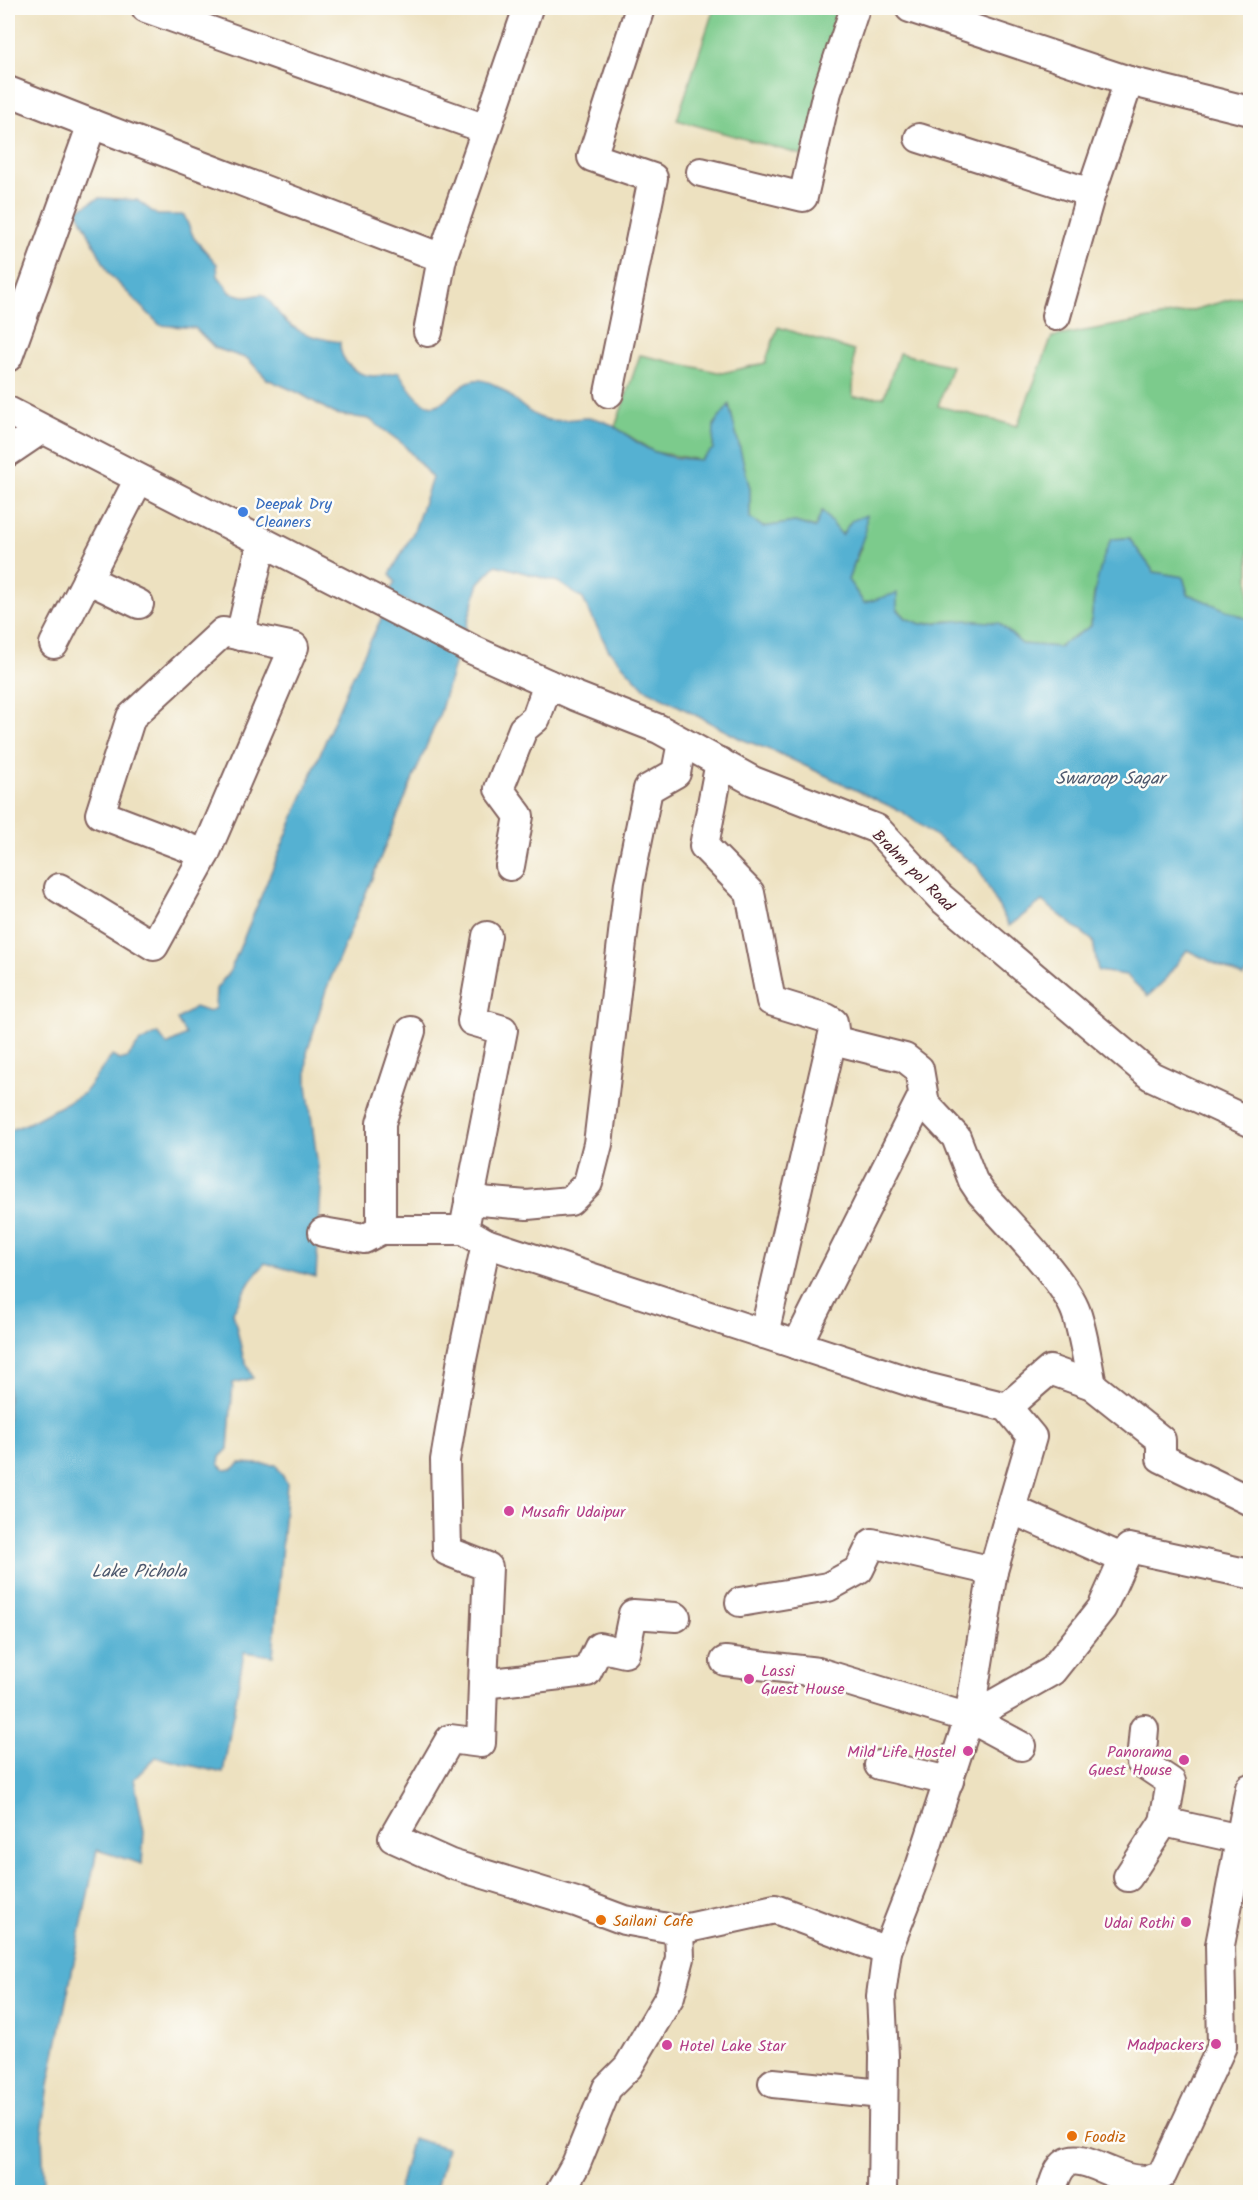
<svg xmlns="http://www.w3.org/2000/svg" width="1258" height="2200" viewBox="0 0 1258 2200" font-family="Kalam,sans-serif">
<rect width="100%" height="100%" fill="#fdfcf7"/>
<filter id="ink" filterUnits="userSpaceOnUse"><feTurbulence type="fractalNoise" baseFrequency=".0167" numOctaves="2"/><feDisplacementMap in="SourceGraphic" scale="12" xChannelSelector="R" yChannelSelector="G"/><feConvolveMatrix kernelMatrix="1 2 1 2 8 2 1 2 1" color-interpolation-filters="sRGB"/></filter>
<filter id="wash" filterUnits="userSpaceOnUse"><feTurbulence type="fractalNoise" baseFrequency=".008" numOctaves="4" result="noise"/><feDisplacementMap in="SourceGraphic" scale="24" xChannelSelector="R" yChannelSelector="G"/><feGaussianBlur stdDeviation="1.35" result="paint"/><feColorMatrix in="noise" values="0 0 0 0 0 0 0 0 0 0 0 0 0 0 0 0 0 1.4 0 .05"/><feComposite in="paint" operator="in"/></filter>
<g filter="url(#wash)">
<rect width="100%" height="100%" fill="#ede1c0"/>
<g fill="#7bcb8c" stroke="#62755c" stroke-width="1.5">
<path d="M714,8H849L802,155L677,120Z"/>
<path d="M1250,294L1249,620L1188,594L1183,577L1154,572L1129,538L1111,539L1094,592L1091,626L1058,647L1022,644L999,623L944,621L921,624L906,618L897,608L864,603L848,580L861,547L842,535L822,512L815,528L795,522L763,527L750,518V489L729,405L715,425L713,449L700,460L654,452L615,427L640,355L722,373L765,363L778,327L854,351L853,397H884L899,353L952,366L938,406L1017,426L1052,337L1182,313Z"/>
</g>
<g fill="#54b1d2" stroke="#4f687e" stroke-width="1.5">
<path d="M99,198L137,200L157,215H184L194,238L217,264L218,276L231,293L248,297L262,294C271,300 273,307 280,315C295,334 317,338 340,342C339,361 356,376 374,376C382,376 391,373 399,372C441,445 448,376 480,380C505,383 519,410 541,418C557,424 575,417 591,418C616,421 633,444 655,452C670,458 685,459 700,460L713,449L714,425L729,405L750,489V518L763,527L795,522L815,528L822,511L842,535L851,521L866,515V530L848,580L864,603L897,593V609L906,618L921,624L967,620L999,623L1022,644L1058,647L1091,626C1093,595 1098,567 1111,539L1129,538L1154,572L1183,577L1188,594L1250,620V971L1243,977L1187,950L1164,981L1148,996L1126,975L1098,971L1093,941L1042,901L1009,926L977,866L902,812L778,753L741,739L644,688L608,649L583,599L558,582L496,565L479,583L465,631L389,593L395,582L390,574L414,531L432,478L403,444L369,419L335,414L299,393L267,379L248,359L215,348L195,328L160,325L109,274L77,210Z"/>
<path d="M383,615L457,654L440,713L326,990L307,1053V1085L321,1189L316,1277L265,1263L251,1280L233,1312L243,1356L253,1378L233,1383L228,1449L220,1457L219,1464L225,1470L233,1469L240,1463L276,1465L287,1483L273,1656L244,1652L223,1773L156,1757L134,1779L144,1831L142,1864L97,1850L50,2079L42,2133L44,2185L52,2192H8V1131L29,1123L83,1094L112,1056L119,1060L127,1058L140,1042L158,1033L167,1045L186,1035L177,1020L195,1007L209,1012L215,1008L216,989L230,971L349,684Z"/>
<path d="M412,2138L447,2148L435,2192H398Z"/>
</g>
</g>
<g filter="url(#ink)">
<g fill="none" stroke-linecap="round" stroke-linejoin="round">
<g stroke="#83635f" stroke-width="32">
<g id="minor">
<path d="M146,8L486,129"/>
<path d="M910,8L1129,81L1250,111"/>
<path d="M8,91L92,124"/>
<path d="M919,138L1091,193"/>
<path d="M701,172L803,197L827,92L855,8"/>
<path d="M1056,316L1091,193L1129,81"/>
<path d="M428,332L442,258"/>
<path d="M8,357L92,124L442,258L528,8"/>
<path d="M609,393L653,178L592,157L640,8"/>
<path d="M8,411L473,650L575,696L659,729L753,781L877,829L940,897L1151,1076L1250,1122"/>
<path d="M8,452L42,429"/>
<path d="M87,579L139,604"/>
<path d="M223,632L294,647L205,854L100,814L131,717Z"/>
<path d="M240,636L262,542"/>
<path d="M54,644L139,479"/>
<path d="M720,762L704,846L750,893L771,1001L826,1018L833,1022L834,1030L764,1334"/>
<path d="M510,866L519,816L499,789L523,729L536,718L548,684"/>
<path d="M59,888L154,946L205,854"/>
<path d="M833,1040L905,1058L919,1069L925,1104L956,1137L973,1181L981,1193C1006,1221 1064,1279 1076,1312C1084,1335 1087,1361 1092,1385"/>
<path d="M469,1200L527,1205L570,1201L588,1183L598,1144L629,883L648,789L676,773L682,742"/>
<path d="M466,1219L503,1030L472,1021L487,936"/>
<path d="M381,1230V1123L411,1031"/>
<path d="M323,1232L364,1239L381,1230H464L486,1243L926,1387L1007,1407L1032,1437L1011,1509"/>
<path d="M486,1243L462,1359L445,1460L447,1551L488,1567L483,1684L587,1672L599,1647L625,1653L633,1614L676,1617"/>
<path d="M797,1345L922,1097"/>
<path d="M1007,1407L1050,1370L1092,1385L1161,1440V1458L1250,1501"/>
<path d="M740,1602L828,1587L859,1570L872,1543L993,1571L1011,1509L1124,1559L1129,1548L1250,1574"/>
<path d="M725,1661L818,1672L969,1718L993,1571"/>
<path d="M483,1684L481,1743L450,1739L393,1838L451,1864L576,1902L624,1920L679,1930L775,1909L887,1951"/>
<path d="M969,1718L1021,1746"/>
<path d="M1144,1729L1141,1762L1171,1782L1164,1822L1240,1839"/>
<path d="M879,1765L949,1781"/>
<path d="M1128,1877L1164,1822"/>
<path d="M773,2083L882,2094"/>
<path d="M560,2192L576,2164L607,2088L628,2067L670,1996L680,1958L679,1930"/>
<path d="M882,2192L884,2056L881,1996L887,1951L921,1864L969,1718L1052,1671L1102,1608L1124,1559"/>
<path d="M1051,2192C1054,2183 1057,2169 1066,2163C1088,2150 1127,2194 1162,2175L1222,2046L1220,1945L1250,1788"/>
</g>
</g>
<use href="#minor" stroke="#fff" stroke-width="28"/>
</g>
</g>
<circle fill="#3f7fe0" stroke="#fdfcf7" stroke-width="2" cx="243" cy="512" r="6"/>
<g fill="#d1479c" stroke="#fdfcf7" stroke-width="2">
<circle cx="509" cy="1511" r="6"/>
<circle cx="749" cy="1679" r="6"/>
<circle cx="968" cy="1751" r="6"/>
<circle cx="1184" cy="1760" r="6"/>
<circle cx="1186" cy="1922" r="6"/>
<circle cx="1216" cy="2044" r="6"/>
<circle cx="667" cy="2045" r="6"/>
</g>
<g fill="#e8710a" stroke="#fdfcf7" stroke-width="2">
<circle cx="601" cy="1920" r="6"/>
<circle cx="1072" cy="2136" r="6"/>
</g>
<g text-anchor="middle" stroke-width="5" stroke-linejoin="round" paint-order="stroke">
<g font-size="16" fill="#366cbe" stroke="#fdfcf7" text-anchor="start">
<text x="255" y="509">Deepak Dry<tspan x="255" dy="18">Cleaners</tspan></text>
</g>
<g font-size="16" fill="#4a1f2b" stroke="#fdfcf7">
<text transform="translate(914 870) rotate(45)" y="6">Brahm pol Road</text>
</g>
<g font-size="16" fill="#b23c85" stroke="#fdfcf7" text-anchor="end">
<text x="521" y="1517" text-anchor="start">Musafir Udaipur</text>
<text x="761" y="1676" text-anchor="start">Lassi<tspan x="761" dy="18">Guest House</tspan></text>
<text x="956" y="1757">Mild Life Hostel</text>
<text x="1172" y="1757">Panorama<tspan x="1172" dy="18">Guest House</tspan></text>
<text x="1174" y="1928">Udai Rothi</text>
<text x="1204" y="2050">Madpackers</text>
<text x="679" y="2051" text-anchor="start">Hotel Lake Star</text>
</g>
<g font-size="16" fill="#c56008" stroke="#fdfcf7" text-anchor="start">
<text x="613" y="1926">Sailani Cafe</text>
<text x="1084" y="2142">Foodiz</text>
</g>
<g font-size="18" font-style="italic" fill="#4e596e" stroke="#fdfcf7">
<text x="1110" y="784">Swaroop Sagar</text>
<text x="139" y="1577">Lake Pichola</text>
</g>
</g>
<rect width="1258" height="2200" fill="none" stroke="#fdfcf7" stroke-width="30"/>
</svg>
